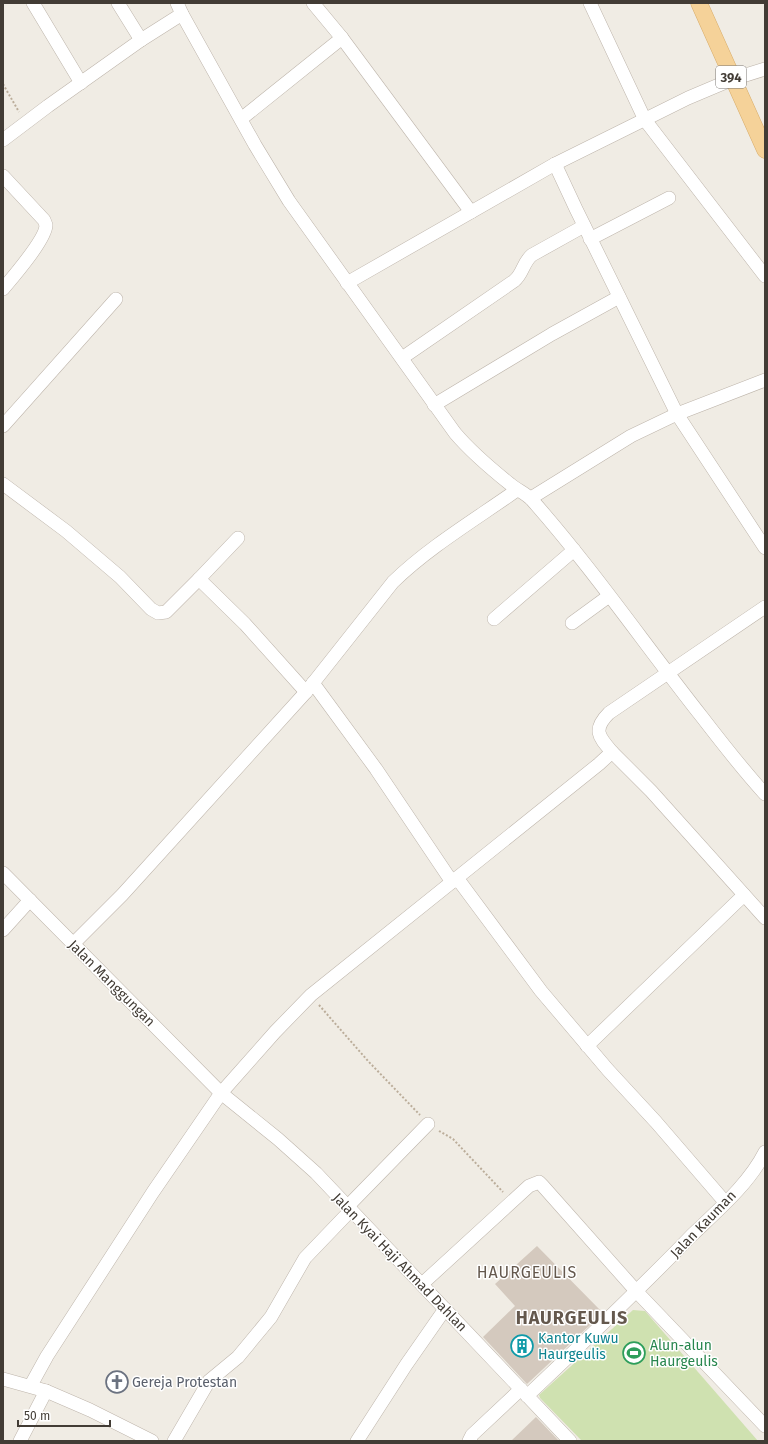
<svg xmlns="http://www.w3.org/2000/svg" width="768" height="1444" viewBox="0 0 768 1444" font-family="'Fira Sans',sans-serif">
<rect width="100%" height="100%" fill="#f0ece4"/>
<path fill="#cfe1b0" d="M633,1310L645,1311L758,1441H582L540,1398L539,1395Z"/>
<g fill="#d4c9be">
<path d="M537,1246L603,1313L527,1384L483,1337L515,1306L495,1284Z"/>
<path d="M536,1417L559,1441H511Z"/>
</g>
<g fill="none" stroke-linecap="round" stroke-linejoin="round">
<g stroke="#beb5ab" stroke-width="14">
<g id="minor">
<path d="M33,3L81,83"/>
<path d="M118,3L141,40"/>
<path d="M177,3L182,14L255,145L289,201L455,433C472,453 490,468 510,484C517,490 527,494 532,500C593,569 645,645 702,717C722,743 743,770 765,794"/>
<path d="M590,3L645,120L765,276"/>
<path d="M342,38L471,212"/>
<path d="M241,119L342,38L313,3"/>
<path d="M3,140L48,106L141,40L182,14"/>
<path d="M555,164L576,209L677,414L765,548"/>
<path d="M3,176L44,220L46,225C46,239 13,277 3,289"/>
<path d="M590,239L669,198"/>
<path d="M347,283L555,164L688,98L733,79L765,69"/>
<path d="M402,358L514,281C523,274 523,262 532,255L584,226"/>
<path d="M434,405L552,334L619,297"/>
<path d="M3,426L116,299"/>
<path d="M3,484L66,531L120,577L151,609L158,613L166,612L199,579L245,624L306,692"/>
<path d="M531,498L631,436L677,414L765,380"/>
<path d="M199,579L238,538"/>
<path d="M494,619L574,550"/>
<path d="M572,623L609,596"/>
<path d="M313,683L376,769L452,882"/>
<path d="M612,752L651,791L765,918"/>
<path d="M3,873L221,1093L278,1139L316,1173L570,1441"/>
<path d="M457,878L541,991L608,1070L656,1122L725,1202"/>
<path d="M3,930L30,900"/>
<path d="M74,943L122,895L306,692L393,582C429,547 476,519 517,490"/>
<path d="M587,1046L744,895"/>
<path d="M348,1206L428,1124"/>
<path d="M422,1284L529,1186L539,1182L542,1185L637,1292L765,1426"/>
<path d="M3,1379L46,1391L90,1410L152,1441"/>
<path d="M31,1385L47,1356L153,1192L221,1093L275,1032L311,995L599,764L612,752C599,737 592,730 609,713L765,607"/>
<path d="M527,1396C583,1343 638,1291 691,1236C717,1211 749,1184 765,1152"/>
<path d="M20,1441L46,1391"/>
<path d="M174,1441L209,1381L238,1357L271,1317L305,1258L351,1210"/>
<path d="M357,1441L406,1365L445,1309"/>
<path d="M469,1441L472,1435L521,1389"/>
</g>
</g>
<g stroke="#d8ad6b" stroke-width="17">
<path id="major" d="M699,3L765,150"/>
</g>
<g stroke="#bbad9a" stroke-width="2" stroke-dasharray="2 2" stroke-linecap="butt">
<path d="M3,84L19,112"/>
<path d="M319,1005L368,1061L420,1115"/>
<path d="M439,1131L453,1139L503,1192"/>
</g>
<use href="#minor" stroke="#fff" stroke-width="13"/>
<use href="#major" stroke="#f5d299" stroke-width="16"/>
</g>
<defs>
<g id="building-ring" transform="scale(1.15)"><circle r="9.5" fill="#fff" stroke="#0f9aa8" stroke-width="1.5"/><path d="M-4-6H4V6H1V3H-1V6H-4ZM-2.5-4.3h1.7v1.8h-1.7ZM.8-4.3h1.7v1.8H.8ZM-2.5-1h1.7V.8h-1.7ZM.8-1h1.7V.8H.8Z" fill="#0f9aa8"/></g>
<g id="stadium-ring" transform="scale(1.15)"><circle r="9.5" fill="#fff" stroke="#2e9e5b" stroke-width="1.5"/><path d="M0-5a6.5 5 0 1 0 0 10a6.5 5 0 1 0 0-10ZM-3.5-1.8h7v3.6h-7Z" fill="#2e9e5b"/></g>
<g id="church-ring" transform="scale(1.15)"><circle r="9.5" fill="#fff" stroke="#6b7280" stroke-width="1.5"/><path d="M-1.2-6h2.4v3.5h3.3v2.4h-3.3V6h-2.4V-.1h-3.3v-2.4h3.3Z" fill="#6b7280"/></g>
</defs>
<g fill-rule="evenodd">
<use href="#building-ring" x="522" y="1346"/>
<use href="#stadium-ring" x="634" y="1353"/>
<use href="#church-ring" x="117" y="1382"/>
</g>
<g text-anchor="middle" stroke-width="3" stroke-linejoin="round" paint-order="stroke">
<rect fill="#fff" stroke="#7b7672" stroke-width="1" x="716" y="66" width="30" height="22" rx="3"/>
<g font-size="13" font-weight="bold" fill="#423c35">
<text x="731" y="82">394</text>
</g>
<g font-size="14" fill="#423c35" stroke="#fff">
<text transform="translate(112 983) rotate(45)" y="5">Jalan Manggungan</text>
<text transform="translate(703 1224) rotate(-46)" y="5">Jalan Kauman</text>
<text transform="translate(400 1262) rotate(46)" y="5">Jalan Kyai Haji Ahmad Dahlan</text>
</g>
<g font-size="14" fill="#0d838f" stroke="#fff" text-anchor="start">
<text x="538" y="1343">Kantor Kuwu<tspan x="538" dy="16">Haurgeulis</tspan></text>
</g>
<g font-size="14" fill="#27864d" stroke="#fff" text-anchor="start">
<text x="650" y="1350">Alun-alun<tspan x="650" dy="16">Haurgeulis</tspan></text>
</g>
<g font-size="14" fill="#5b616d" stroke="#fff" text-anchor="start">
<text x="132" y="1387">Gereja Protestan</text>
</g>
<g font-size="16" letter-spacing="1" fill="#64584d" stroke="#fff">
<text x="527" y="1278">HAURGEULIS</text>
</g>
<g font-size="18" font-weight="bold" letter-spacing="1" fill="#64584d" stroke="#fff">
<text x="572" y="1324">HAURGEULIS</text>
</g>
</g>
<rect width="768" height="1444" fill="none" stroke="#423c35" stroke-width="8"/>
<path d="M18 1420v6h92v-6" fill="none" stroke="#423c35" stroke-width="2"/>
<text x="24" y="1420" font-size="12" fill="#423c35" stroke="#ffffff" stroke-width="3" paint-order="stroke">50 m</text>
</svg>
